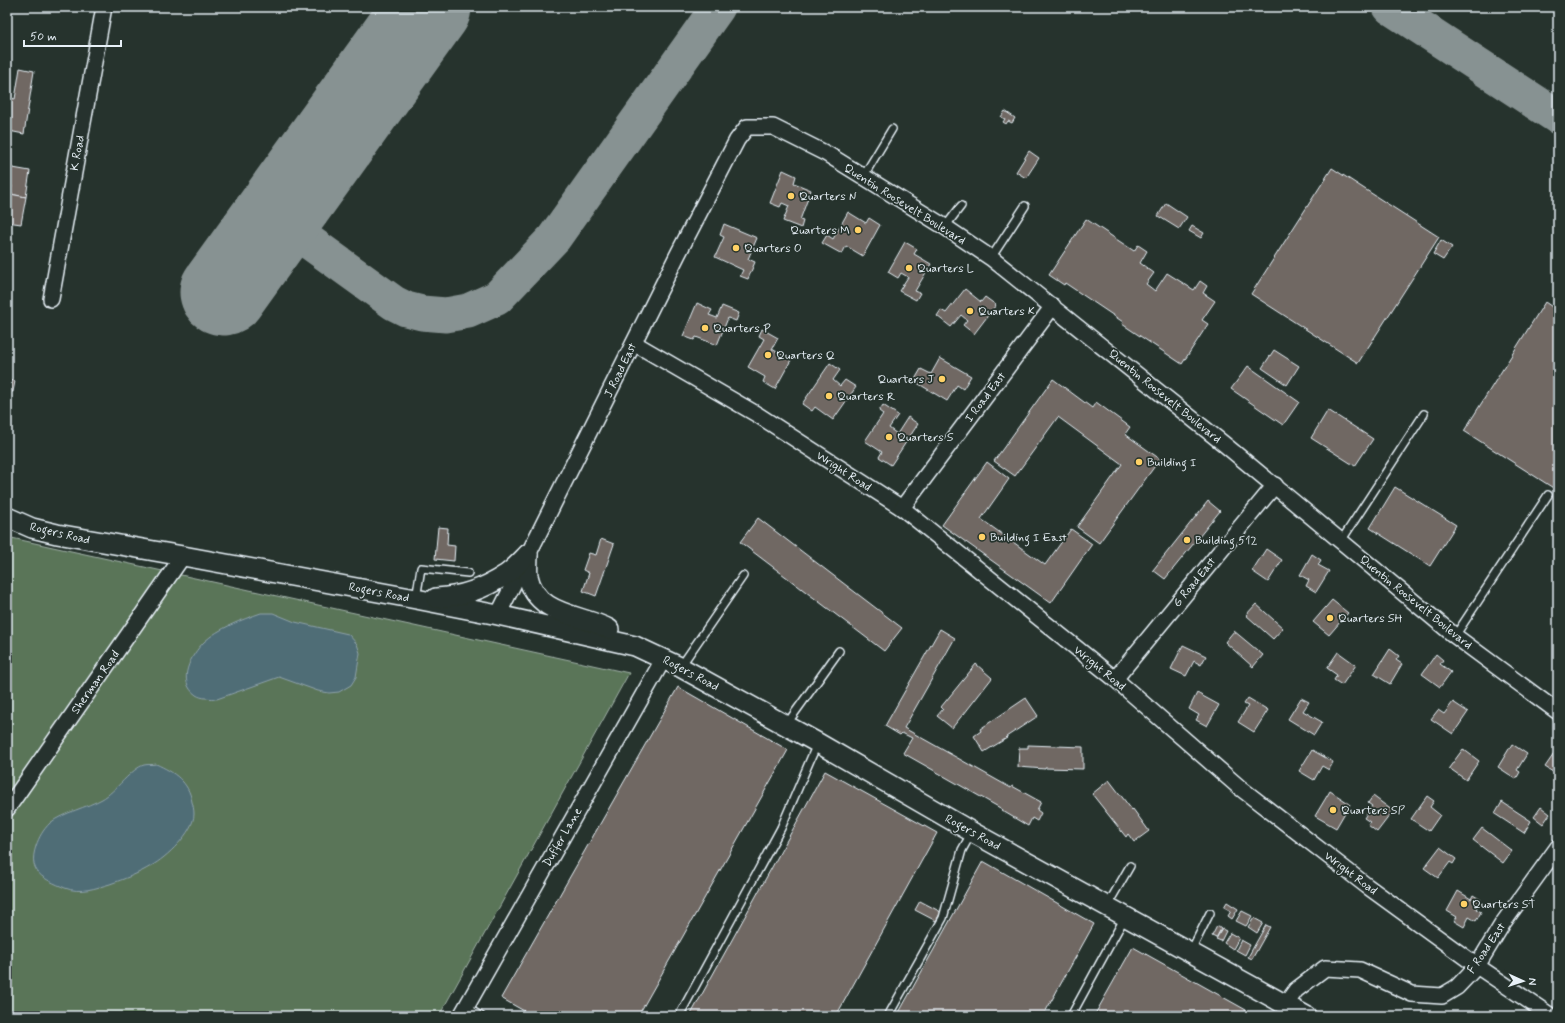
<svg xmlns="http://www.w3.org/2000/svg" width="1565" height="1023" viewBox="0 0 1565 1023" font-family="Mynerve,sans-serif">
<rect width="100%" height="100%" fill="#26332d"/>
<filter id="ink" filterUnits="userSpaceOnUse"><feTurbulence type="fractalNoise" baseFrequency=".025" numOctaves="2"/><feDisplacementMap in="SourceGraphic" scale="8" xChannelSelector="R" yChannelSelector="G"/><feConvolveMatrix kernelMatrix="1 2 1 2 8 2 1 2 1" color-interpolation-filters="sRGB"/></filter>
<g filter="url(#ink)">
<path fill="#5a7459" stroke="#a1b2a8" d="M7,537L629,673L439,1016H7Z"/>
<g fill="#506d76" stroke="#8da2aa">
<path d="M261,613H273L295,622L348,634L357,644L360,653L356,677L351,685L339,692L329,693L318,691L279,677L217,699C210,698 202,699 196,695C176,681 191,655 204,642C219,628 241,620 261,613Z"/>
<path d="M156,764C174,772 189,782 192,802C193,805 194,810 194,814C194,832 166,858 151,866C138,874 124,879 110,884C96,888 80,894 65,888C44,879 27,873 36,846C39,837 43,830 50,823C62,813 88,807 102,799C115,792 132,768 144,765C148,764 152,765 156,764Z"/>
</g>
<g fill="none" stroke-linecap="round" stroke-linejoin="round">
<g stroke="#879292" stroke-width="35">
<path d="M1390,7L1558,117"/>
<path d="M276,218L394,303L406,309L422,313L446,315L468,311L497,298L554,238L718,7"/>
</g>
<path stroke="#879292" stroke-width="87" d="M223,292L428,7"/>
</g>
<g fill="#706863" stroke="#e8f1f8">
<path d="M20,68L34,71L24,134L9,131L11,119L7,118L9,98L15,99Z"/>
<path d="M1005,111L1015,118L1012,123L1008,121L1006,124L1003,122L1005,119L1001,117Z"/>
<path d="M1029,151L1039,158L1026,178L1016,172Z"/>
<path d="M7,167L30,171L26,197L10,194L12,186L7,185Z"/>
<path d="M1332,168L1439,237L1358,363L1251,294Z"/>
<path d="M783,170L796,176L794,183L811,190L800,220L803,221L801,228L783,221L789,206L782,203L780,207L770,203Z"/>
<path d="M10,194L26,197L21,224L7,222V205Z"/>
<path d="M1166,203L1187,217L1179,229L1158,216Z"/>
<path d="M848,212L866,223L869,218L880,225L863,256L846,246L842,254L822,243L827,235L833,239Z"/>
<path d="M1086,219L1134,251L1138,245L1147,251L1140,263L1154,273L1146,284L1155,291L1167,273L1194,290L1200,281L1207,286L1203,293L1215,301L1202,320L1208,324L1182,364L1122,324L1123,322L1065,283L1064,285L1049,275Z"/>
<path d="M724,224L757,238L748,259L755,262L748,279L740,276L743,270L715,257L724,237L720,235Z"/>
<path d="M1192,226L1204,233L1201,238L1189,231Z"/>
<path d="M1441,240L1452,247L1443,260L1433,254Z"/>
<path d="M905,242L917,249L914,254L931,264L915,291L920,293L916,300L899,291L908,277L901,273L898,278L888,272Z"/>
<path d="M965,289L981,302L985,297L996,305L974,334L963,325L967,320L961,315L951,327L937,316L941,310L946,313Z"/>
<path d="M1545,302L1558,311V491L1464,431Z"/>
<path d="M697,303L712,310L709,315L717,318L722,306L739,313L736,321L728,318L717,345L696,337L694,340L683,336Z"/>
<path d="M762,329L778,338L772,349L791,360L775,389L763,382L765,377L748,367L764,339L759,336Z"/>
<path d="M1274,350L1299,366L1287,385L1262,368Z"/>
<path d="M940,358L971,376L963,389L957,385L947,401L914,381L921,369L931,374Z"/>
<path d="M830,363L840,370L833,380L840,386L845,380L856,387L833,420L815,407L812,411L802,404Z"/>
<path d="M1248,366L1299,402L1283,425L1231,389Z"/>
<path d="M1053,379L1092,408L1096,402L1130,427L1125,434L1160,459L1099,543L1077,527L1122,464L1058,417L1015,476L994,461Z"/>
<path d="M7,380L15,381L13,392L7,391Z"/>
<path d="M883,405L898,415L889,428L897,434L908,417L918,424L891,465L879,457L882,452L865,441L883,414L879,411Z"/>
<path d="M1328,410L1373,439L1355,466L1311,438Z"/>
<path d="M987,462L1009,479L981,519L1045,565L1071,529L1092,544L1051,603L942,525Z"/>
<path d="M1395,487L1456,525L1430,566L1370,528Z"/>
<path d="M1208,501L1220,511L1165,579L1153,570Z"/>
<path d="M758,518L902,628L884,651L740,542Z"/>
<path d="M438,527L448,528L447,545L455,546L454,561L435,559Z"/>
<path d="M601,539L614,544L596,596L583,591L589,573L583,570L589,553L596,555Z"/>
<path d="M1266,549L1282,560L1268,582L1252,571Z"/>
<path d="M1312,554L1321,560L1318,565L1329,571L1316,592L1306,586L1309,580L1300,575Z"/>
<path d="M1332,600L1348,613L1329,635L1313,622Z"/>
<path d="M1256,604L1283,628L1273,639L1246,615Z"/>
<path d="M940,629L955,638L904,728L1011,788L1012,786L1041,802L1037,810L1041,813L1037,821L1032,818L1028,826L1001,810L1002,809L903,753L912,738L902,733L900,735L885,726Z"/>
<path d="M1234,631L1263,655L1253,667L1225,642Z"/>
<path d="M1183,645L1206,656L1201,665L1194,661L1186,676L1171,669Z"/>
<path d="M1390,649L1399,656L1396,660L1402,664L1390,684L1374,674Z"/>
<path d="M1338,652L1356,665L1342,685L1334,680L1337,675L1327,668Z"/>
<path d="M1436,654L1443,660L1440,664L1451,672L1440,687L1422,674Z"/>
<path d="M976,664L992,678L964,714V713L952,728L937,716L943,709L941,707Z"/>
<path d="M678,687L788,750L638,1016H533L501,998Z"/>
<path d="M1197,693L1219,705L1207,726L1196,720L1199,715L1189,709Z"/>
<path d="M1026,698L1038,716L1006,737L1007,738L984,752L974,736L981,731L980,729Z"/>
<path d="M1248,698L1268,710L1254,732L1238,722L1248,706L1244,704Z"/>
<path d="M1301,698L1309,702L1303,711L1322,722L1314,735L1288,719Z"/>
<path d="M1453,702L1468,712L1453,734L1431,719L1438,710L1444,714Z"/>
<path d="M1512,744L1527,754L1517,770L1520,772L1516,779L1498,767Z"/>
<path d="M1028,745L1083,747V769L1045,768V769L1018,767L1019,748H1028Z"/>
<path d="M1558,748V784L1553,780L1556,774L1545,767Z"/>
<path d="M1463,749L1479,761L1466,780L1449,768Z"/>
<path d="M1312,750L1333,762L1329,770L1322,766L1314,780L1299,771Z"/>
<path d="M825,771L937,833L836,1016H690Z"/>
<path d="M1109,780L1132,810L1133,809L1149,831L1134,842L1128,834L1126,837L1092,794Z"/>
<path d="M1330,791L1350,804L1336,828L1315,816Z"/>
<path d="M1373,796L1393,811L1377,832L1368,825L1370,822L1364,818L1372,806L1368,803Z"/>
<path d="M1427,796L1434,801L1430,807L1440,815L1429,831L1411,819Z"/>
<path d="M1502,802L1531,821L1524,833L1495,814Z"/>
<path d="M1541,807L1550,814L1543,824L1534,817Z"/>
<path d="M1482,828L1512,851L1503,863L1473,840Z"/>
<path d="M1440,847L1456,859L1453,864L1450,862L1438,878L1424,868Z"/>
<path d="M983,861L1094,924L1043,1016H897Z"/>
<path d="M1458,891L1471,899L1473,895L1481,900L1476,909L1481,912L1476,921L1469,917L1464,927L1454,921L1457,917L1447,911Z"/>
<path d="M920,901L941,912L936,921L915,910Z"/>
<path d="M1227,902L1238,909L1232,919L1228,916L1231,911L1224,907Z"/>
<path d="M1242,911L1252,916L1246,926L1236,921Z"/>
<path d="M1254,918L1263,923L1257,933L1248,927Z"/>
<path d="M1266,925L1270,927L1252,959L1248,957Z"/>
<path d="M1217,926L1221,929L1216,938L1212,936Z"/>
<path d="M1222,929L1226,931L1221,941L1216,939Z"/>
<path d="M1230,933L1239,938L1233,949L1224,943Z"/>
<path d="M1241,940L1250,945L1245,955L1236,950Z"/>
<path d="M1133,947L1246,1010L1242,1016H1094Z"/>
</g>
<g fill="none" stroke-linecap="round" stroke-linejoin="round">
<g stroke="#e8f1f8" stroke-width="10">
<g id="service">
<path d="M863,177L892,129"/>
<path d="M945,227L961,206"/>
<path d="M991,258L1025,206"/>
<path d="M1341,541L1424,414"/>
<path d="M416,599L421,568L468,573"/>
<path d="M1455,636L1548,495"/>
<path d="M681,666L743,576"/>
<path d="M786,725L839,651"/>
<path d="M1107,906L1130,866"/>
<path d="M1191,951L1210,913"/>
<path d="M465,1007L481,1016"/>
<path d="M679,1016L781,828L817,744"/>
<path d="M888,1016L943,918L962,850L972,832"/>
<path d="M1071,1016L1125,917"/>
</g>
</g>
<g stroke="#e8f1f8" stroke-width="18">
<g id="minor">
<path d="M51,299L104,7"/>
<path d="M634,343L758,415L902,508L1115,679L1239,787L1367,886L1477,966L1551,1016"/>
<path d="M902,508L1053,306"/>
<path d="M498,615L678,254L737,140L747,127H773L827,154L945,227L991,258L1224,444L1455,636L1558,712"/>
<path d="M1115,679L1275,485"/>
<path d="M7,809L183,556"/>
<path d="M1285,1005L1296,990L1325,968L1360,970L1412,994L1442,996L1457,987L1477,966L1503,923L1558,847"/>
<path d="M461,1016L664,658"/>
</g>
</g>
<g stroke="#e8f1f8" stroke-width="22">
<g id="tertiary">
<path d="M7,517L32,528L57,534L183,556L416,599L498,615L635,646L680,667L818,743L972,832L1306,1016"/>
<path d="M528,554C528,561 527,569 528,576C536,616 581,614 609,629"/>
<path d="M436,598C460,597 484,589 505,575C513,570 521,561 528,554"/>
</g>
</g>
<use href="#service" stroke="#26332d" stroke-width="7"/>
<use href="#minor" stroke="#26332d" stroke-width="15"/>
<use href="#tertiary" stroke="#26332d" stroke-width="19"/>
</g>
</g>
<g fill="#ffd166" stroke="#26332d" stroke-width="1.5">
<circle cx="791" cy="196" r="4"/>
<circle cx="858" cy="230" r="4"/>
<circle cx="736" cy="248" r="4"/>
<circle cx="909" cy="268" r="4"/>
<circle cx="970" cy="311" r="4"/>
<circle cx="705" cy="328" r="4"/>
<circle cx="768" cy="355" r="4"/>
<circle cx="942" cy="379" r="4"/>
<circle cx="829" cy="396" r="4"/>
<circle cx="889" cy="437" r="4"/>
<circle cx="1139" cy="462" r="4"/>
<circle cx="982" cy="537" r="4"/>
<circle cx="1187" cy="540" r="4"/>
<circle cx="1330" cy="618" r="4"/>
<circle cx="1333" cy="810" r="4"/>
<circle cx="1464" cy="904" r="4"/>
</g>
<g text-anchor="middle" stroke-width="3.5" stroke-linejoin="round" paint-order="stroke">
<g font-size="12" fill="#e8f1f8" stroke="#26332d">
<text transform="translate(77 153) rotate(-80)" y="4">K Road</text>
<text transform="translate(905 204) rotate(32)" y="4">Quentin Roosevelt Boulevard</text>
<text transform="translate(620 370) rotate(-64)" y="4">J Road East</text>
<text transform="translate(1165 396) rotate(39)" y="4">Quentin Roosevelt Boulevard</text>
<text transform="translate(985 397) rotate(-53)" y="4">I Road East</text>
<text transform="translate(844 471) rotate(33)" y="4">Wright Road</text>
<text transform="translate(60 533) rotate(13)" y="4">Rogers Road</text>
<text transform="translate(1194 582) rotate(-51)" y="4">G Road East</text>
<text transform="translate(379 592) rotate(11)" y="4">Rogers Road</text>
<text transform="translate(1416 602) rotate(39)" y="4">Quentin Roosevelt Boulevard</text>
<text transform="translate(1100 668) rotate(39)" y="4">Wright Road</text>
<text transform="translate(691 673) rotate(28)" y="4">Rogers Road</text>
<text transform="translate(95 682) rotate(-55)" y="4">Sherman Road</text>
<text transform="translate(973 832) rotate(29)" y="4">Rogers Road</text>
<text transform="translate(562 837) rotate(-60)" y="4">Duffer Lane</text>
<text transform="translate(1351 873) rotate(37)" y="4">Wright Road</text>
<text transform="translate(1486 948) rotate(-56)" y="4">F Road East</text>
</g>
<g font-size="12" fill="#e8f1f8" stroke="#26332d" text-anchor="start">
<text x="799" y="200">Quarters N</text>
<text x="850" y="234" text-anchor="end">Quarters M</text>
<text x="744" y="252">Quarters O</text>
<text x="917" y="272">Quarters L</text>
<text x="978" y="315">Quarters K</text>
<text x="713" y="332">Quarters P</text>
<text x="776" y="359">Quarters Q</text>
<text x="934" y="383" text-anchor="end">Quarters J</text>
<text x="837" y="400">Quarters R</text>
<text x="897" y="441">Quarters S</text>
<text x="1147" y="466">Building I</text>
<text x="990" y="541">Building I East</text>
<text x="1195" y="544">Building 512</text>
<text x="1338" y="622">Quarters SH</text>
<text x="1341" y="814">Quarters SP</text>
<text x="1472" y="908">Quarters ST</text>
</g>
</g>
<rect width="1565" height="1023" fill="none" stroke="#26332d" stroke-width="24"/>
<rect x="12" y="12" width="1541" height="999" fill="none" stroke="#e8f1f8" stroke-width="1.5" filter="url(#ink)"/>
<g transform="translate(1523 981) rotate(93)" stroke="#26332d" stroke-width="3" paint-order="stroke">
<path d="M0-3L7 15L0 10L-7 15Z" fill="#e8f1f8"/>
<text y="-6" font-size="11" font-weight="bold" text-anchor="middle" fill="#e8f1f8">N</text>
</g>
<path d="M24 40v6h97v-6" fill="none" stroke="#e8f1f8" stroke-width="2"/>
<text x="30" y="40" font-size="12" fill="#e8f1f8" stroke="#26332d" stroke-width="3" paint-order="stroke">50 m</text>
</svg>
